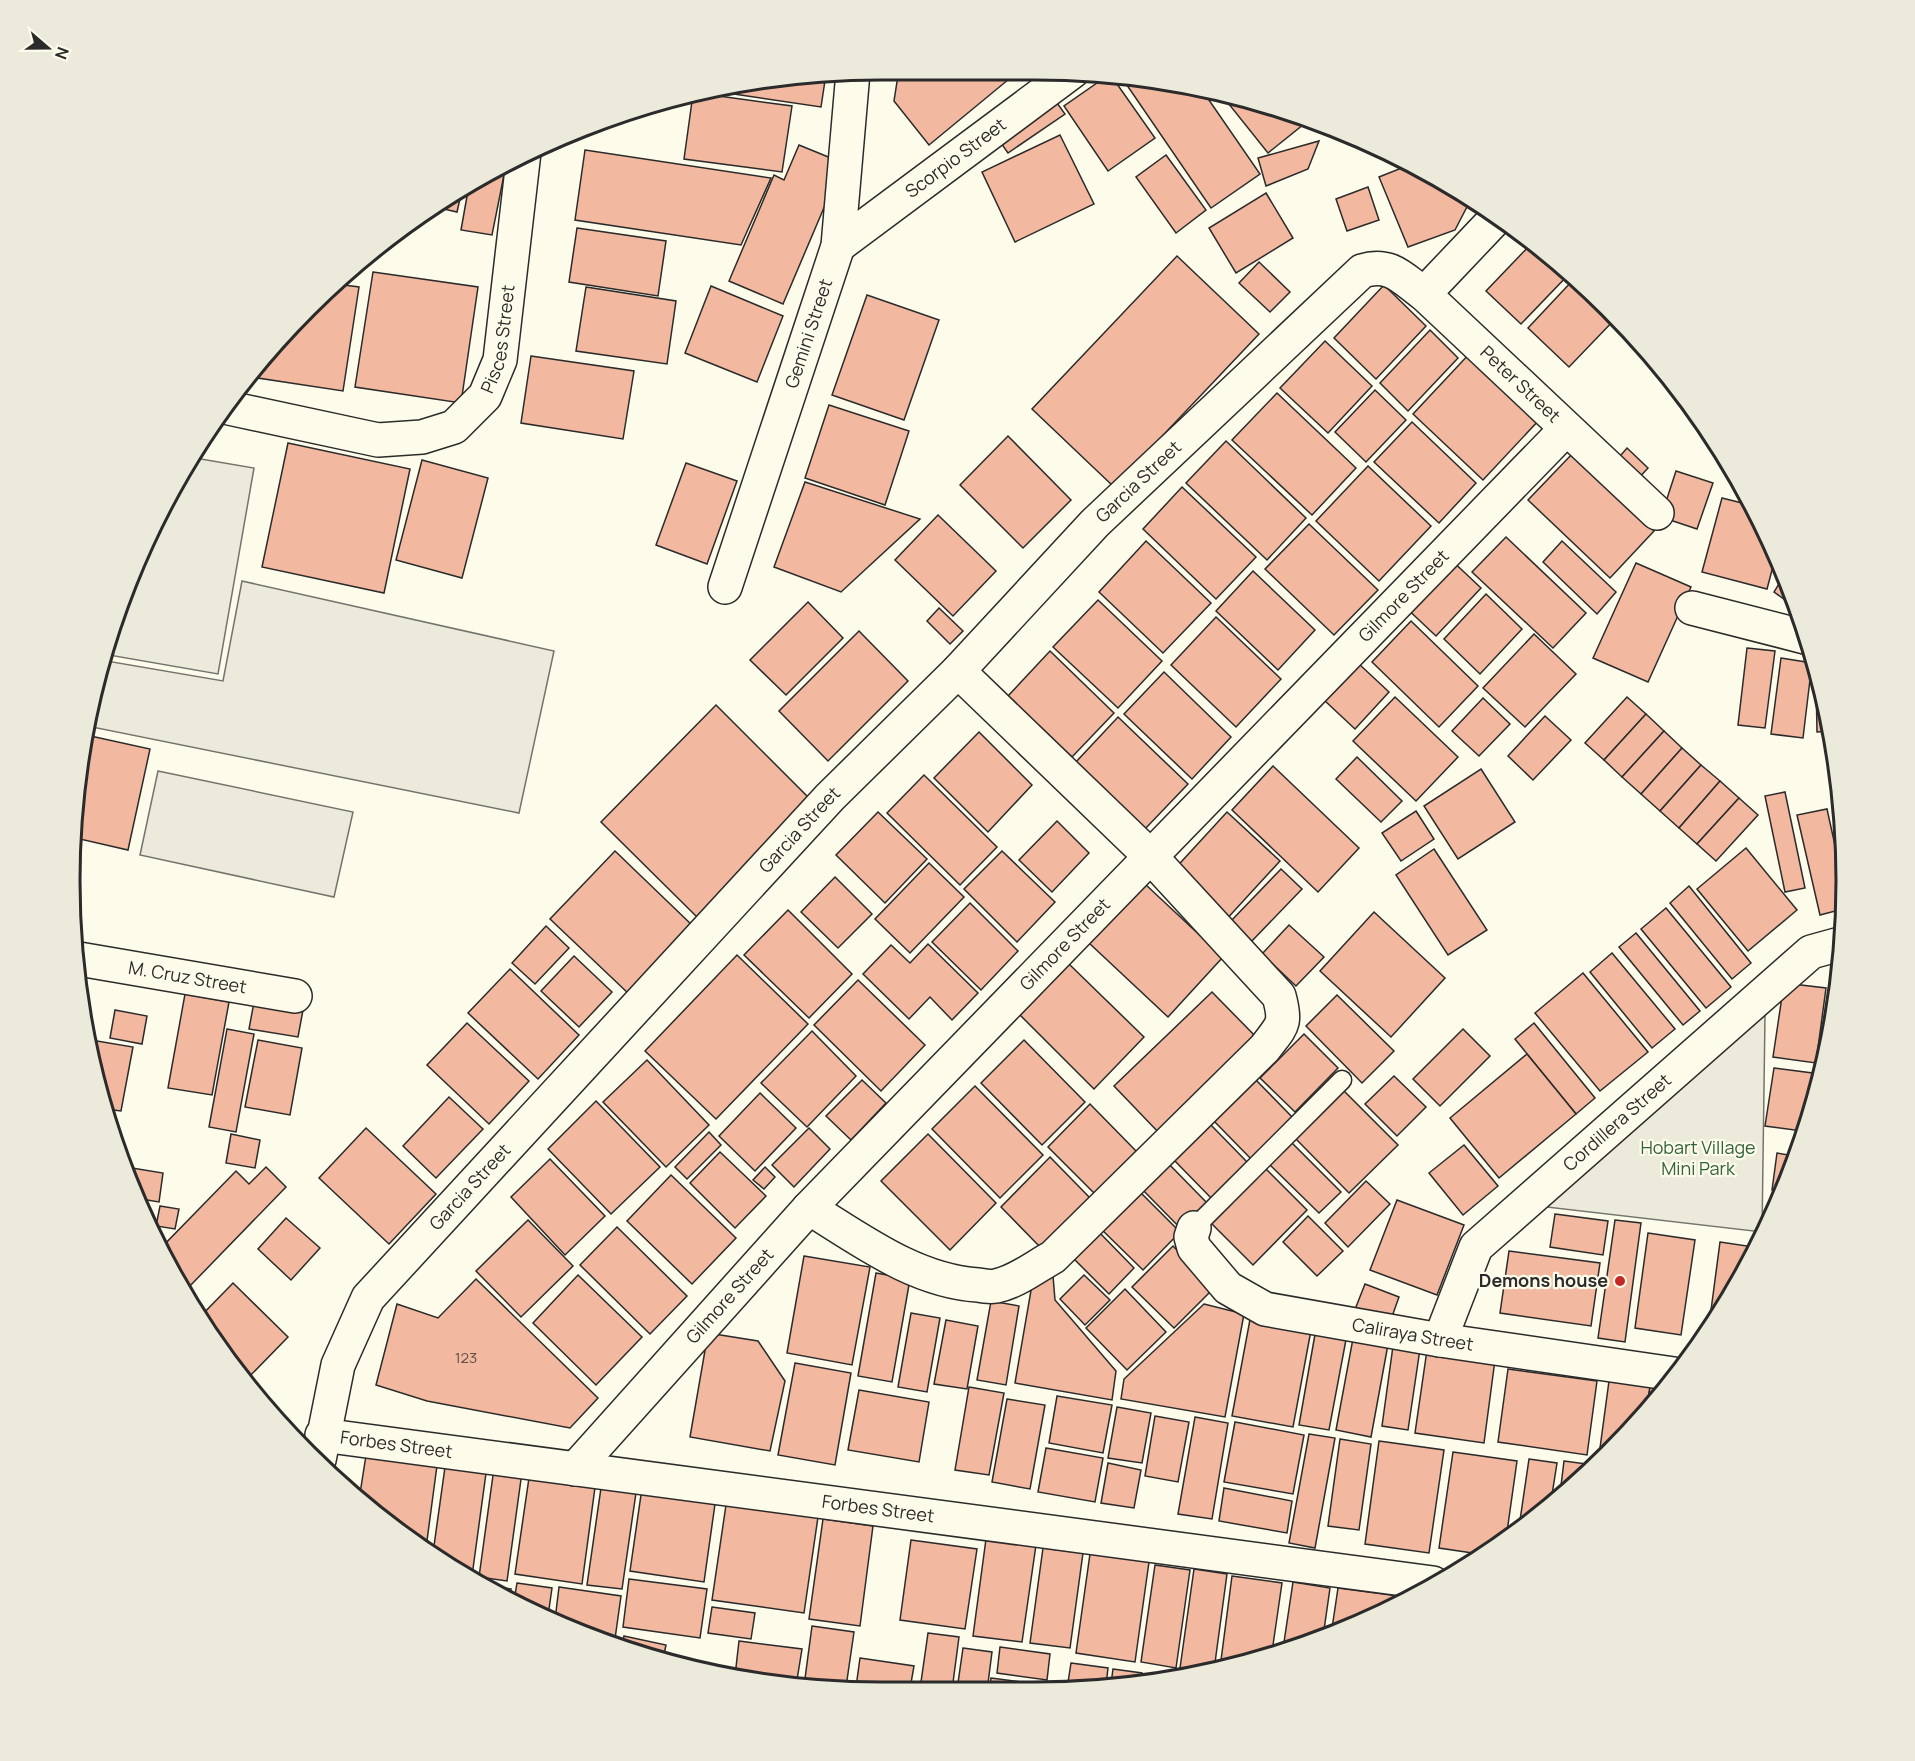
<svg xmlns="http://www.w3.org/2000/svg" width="1915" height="1761" viewBox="0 0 1915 1761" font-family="Manrope,sans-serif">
<rect width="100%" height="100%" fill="#fdfbea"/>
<g fill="#ecebdb" stroke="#74746e" stroke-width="1.5">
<path d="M195,458L254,468L218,674L103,654L153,521Z"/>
<path d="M242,581L554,651L519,813L87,726L97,670L101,660L223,681Z"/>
<path d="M158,771L353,812L334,897L140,855Z"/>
<path d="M1765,1015L1762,1232L1538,1206Z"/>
</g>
<g fill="#f2b8a0" stroke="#2b2b2b" stroke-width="1.5">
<path d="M899,69L1020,70L929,145L894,101Z"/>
<path d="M826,74L821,107L707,90L722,85Z"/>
<path d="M1110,74L1155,138L1108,171L1064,106Z"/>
<path d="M1120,75L1200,87L1260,174L1211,208Z"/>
<path d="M697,93L792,106L782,172L684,159L693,94Z"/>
<path d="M1220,93L1309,120L1268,153Z"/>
<path d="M1052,96L1065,114L1008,153L996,136Z"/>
<path d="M1060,135L1094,204L1015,242L982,172Z"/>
<path d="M1319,141L1308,169L1266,186L1258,158Z"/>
<path d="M799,145L843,163L783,304L729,281L774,175L784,180Z"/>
<path d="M585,150L771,178L741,245L575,220Z"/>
<path d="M1166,155L1206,210L1176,233L1136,177Z"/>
<path d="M1409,165L1471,199L1455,230L1408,247L1379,177Z"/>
<path d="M490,172L504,175L492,235L461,230L469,185Z"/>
<path d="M1368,187L1379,220L1347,231L1336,199Z"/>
<path d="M462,190L457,212L435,207Z"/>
<path d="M1266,193L1293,238L1236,273L1209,228Z"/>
<path d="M577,228L666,241L658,296L569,282Z"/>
<path d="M1531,244L1569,274L1521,324L1486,291Z"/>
<path d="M1177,256L1259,334L1114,487L1032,409Z"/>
<path d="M1259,262L1290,292L1270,312L1239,283Z"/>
<path d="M373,272L478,287L461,403L355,387Z"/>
<path d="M1574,279L1609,307L1617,317L1569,367L1528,328Z"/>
<path d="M336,284L359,287L343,391L258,378L261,360L270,346Z"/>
<path d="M1384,285L1426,326L1376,379L1334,338Z"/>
<path d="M711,286L783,316L757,382L685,353Z"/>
<path d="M586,287L676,301L667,364L576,351Z"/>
<path d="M867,295L939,320L904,420L832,395Z"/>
<path d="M1430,330L1458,358L1408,411L1380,383Z"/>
<path d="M1325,341L1372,386L1328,433L1280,388Z"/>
<path d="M1471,352L1540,419L1483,480L1413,414Z"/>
<path d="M531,356L634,371L623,439L521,423Z"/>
<path d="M1670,382L1695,412L1667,384Z"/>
<path d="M1375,390L1406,420L1366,462L1335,432Z"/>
<path d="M1277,393L1356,468L1312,515L1232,440Z"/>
<path d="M829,405L909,431L885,505L805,478Z"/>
<path d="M1412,422L1476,483L1439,523L1374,462Z"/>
<path d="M1008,436L1071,500L1023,548L960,485Z"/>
<path d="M1226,441L1306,518L1267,560L1186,483Z"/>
<path d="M288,443L410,469L384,593L262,567Z"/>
<path d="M1627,448L1648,468L1636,481L1615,462Z"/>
<path d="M1573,453L1654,531L1610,578L1528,500Z"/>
<path d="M422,460L488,478L462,578L396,560Z"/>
<path d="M686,463L737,481L707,564L656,545Z"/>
<path d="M1368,466L1431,526L1379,581L1316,521Z"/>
<path d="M1676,471L1713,483L1697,529L1661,517Z"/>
<path d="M805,482L920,519L841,592L774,567Z"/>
<path d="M1182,487L1256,557L1216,599L1143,529Z"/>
<path d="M1722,498L1750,505L1776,555L1767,589L1702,572Z"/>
<path d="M938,515L996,571L953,616L895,560Z"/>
<path d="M1309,524L1378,590L1334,635L1265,569Z"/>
<path d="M1506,537L1586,613L1553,648L1472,572Z"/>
<path d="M1146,541L1211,603L1163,653L1099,592Z"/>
<path d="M1562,541L1616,592L1597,614L1543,562Z"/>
<path d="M1446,555L1481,588L1436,636L1401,603Z"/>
<path d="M1636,563L1691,587L1648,682L1593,658Z"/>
<path d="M1253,571L1315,630L1278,670L1216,611Z"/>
<path d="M1785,574L1795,607L1774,592Z"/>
<path d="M1486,594L1522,629L1480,674L1444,639Z"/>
<path d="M1098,600L1162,661L1118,708L1053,647Z"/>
<path d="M808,602L843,638L786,695L750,660Z"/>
<path d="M939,608L963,631L950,644L927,621Z"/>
<path d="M1216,617L1281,679L1236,727L1171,665Z"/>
<path d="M1411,621L1478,686L1439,727L1372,662Z"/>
<path d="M859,631L908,681L828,761L779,711Z"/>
<path d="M1534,634L1576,674L1525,727L1483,688Z"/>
<path d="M1747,648L1775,651L1765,728L1738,725Z"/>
<path d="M1050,651L1114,713L1072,757L1008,696Z"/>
<path d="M1781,658L1812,663L1803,738L1771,734Z"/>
<path d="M1359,664L1389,692L1355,729L1324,700Z"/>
<path d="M1164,672L1231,737L1192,779L1124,714Z"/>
<path d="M1816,679H1817L1830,723L1831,731L1817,732Z"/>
<path d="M1395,697L1458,757L1416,801L1353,741Z"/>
<path d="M1627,697L1646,714L1604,760L1585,743Z"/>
<path d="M1483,698L1510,724L1479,756L1452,731Z"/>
<path d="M716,705L813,802L698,918L601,822Z"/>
<path d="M1646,714L1664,731L1622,777L1604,760Z"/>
<path d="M1545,716L1571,740L1533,780L1508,756Z"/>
<path d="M1118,717L1188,784L1144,830L1075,763Z"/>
<path d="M1664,731L1682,748L1641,794L1622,777Z"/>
<path d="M979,732L1032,785L988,832L934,778Z"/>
<path d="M86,735L150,749L128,850L71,837V828Z"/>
<path d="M1829,739H1832L1837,793H1832Z"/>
<path d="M1682,748L1701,765L1660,811L1641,794Z"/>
<path d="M1357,757L1402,801L1381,822L1336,779Z"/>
<path d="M1701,765L1720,781L1679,828L1660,811Z"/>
<path d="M1273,766L1359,848L1318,892L1232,810Z"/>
<path d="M1481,769L1515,822L1458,859L1424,806Z"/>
<path d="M924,775L997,847L960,885L887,813Z"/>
<path d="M1720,781L1739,798L1697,844L1679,828Z"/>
<path d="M1785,792L1805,888L1785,892L1765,796Z"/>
<path d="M1739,798L1758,815L1716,861L1697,844Z"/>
<path d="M1827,809L1845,891L1843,909L1820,915L1797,815Z"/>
<path d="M1416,811L1434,839L1401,861L1382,833Z"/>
<path d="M878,812L927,859L885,903L836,855Z"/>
<path d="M1227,812L1280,861L1224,922L1171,873Z"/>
<path d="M1057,821L1089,853L1052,892L1019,860Z"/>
<path d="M1746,848L1797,910L1748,951L1697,889Z"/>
<path d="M1434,849L1487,930L1448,955L1396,875Z"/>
<path d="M615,851L694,927L630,995L550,919Z"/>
<path d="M1002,851L1055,902L1017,942L964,889Z"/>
<path d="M929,863L964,897L910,953L875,919Z"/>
<path d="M1281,869L1302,889L1250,943L1230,922Z"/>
<path d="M835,877L872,914L838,948L801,912Z"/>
<path d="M1145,884L1223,957L1168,1017L1089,943Z"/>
<path d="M1689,886L1751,963L1732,979L1670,903Z"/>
<path d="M970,903L1018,951L981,990L932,942Z"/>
<path d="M1666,908L1731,987L1706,1008L1641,929Z"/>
<path d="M788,910L852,974L809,1018L744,955Z"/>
<path d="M1374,912L1445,978L1391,1037L1320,971Z"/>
<path d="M1289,925L1324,957L1296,986L1262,954Z"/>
<path d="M546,926L569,948L535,984L512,963Z"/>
<path d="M1636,933L1700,1011L1683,1025L1619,947Z"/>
<path d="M928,944L978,993L952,1020L930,997L909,1019L863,974L891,945L910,963Z"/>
<path d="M1612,953L1675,1029L1652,1048L1590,972Z"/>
<path d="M737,955L808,1024L716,1119L645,1051Z"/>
<path d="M574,956L612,992L579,1027L541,991Z"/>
<path d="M1069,964L1144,1037L1094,1089L1020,1015Z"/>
<path d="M510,969L579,1035L538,1079L468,1013Z"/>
<path d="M1583,973L1648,1052L1600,1091L1535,1013Z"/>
<path d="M858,980L925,1045L881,1091L814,1025Z"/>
<path d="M1784,983L1826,988L1816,1063L1773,1057Z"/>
<path d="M1212,992L1259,1040L1161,1135L1114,1086Z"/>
<path d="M185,994L229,1002L212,1095L168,1088Z"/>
<path d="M1337,995L1394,1051L1362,1083L1306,1026Z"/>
<path d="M254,1002L303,1010L298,1037L249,1029Z"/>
<path d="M115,1010L147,1016L142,1044L110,1038Z"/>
<path d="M467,1023L529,1081L489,1124L427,1065Z"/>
<path d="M1534,1023L1595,1098L1576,1114L1515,1039Z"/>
<path d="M227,1029L254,1034L236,1132L209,1127Z"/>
<path d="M1463,1029L1490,1056L1440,1106L1413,1079Z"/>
<path d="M812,1031L856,1076L807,1127L761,1083Z"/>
<path d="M1304,1034L1338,1068L1295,1112L1260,1078Z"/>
<path d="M85,1039L133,1047L121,1111L106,1109Z"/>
<path d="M258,1040L302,1048L290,1115L245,1107Z"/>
<path d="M1024,1040L1085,1102L1042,1145L981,1083Z"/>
<path d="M1527,1054L1576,1114L1499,1178L1450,1118Z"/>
<path d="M647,1060L709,1125L666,1167L603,1102Z"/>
<path d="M1774,1068L1820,1074L1802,1131L1765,1126Z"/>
<path d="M1394,1076L1426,1107L1397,1136L1365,1104Z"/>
<path d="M1255,1079L1295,1120L1253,1161L1213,1120Z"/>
<path d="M862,1080L886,1103L851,1140L826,1116Z"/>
<path d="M975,1086L1043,1155L1000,1198L932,1129Z"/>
<path d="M1344,1091L1398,1145L1349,1193L1296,1139Z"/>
<path d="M760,1093L796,1128L755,1171L719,1136Z"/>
<path d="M449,1097L483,1129L436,1178L403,1146Z"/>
<path d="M596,1101L660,1167L611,1214L548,1149Z"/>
<path d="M1090,1104L1137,1152L1095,1194L1048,1147Z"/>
<path d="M1210,1124L1248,1163L1212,1199L1174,1160Z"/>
<path d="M366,1128L436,1194L389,1244L319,1178Z"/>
<path d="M809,1128L830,1149L794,1187L772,1165Z"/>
<path d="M709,1132L721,1145L687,1179L675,1167Z"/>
<path d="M231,1134L260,1140L255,1168L226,1163Z"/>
<path d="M928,1134L996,1203L950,1250L881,1181Z"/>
<path d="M1292,1143L1341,1192L1319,1213L1270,1165Z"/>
<path d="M1464,1145L1498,1186L1463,1215L1429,1173Z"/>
<path d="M720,1152L766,1196L735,1228L690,1183Z"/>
<path d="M1777,1153L1795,1156L1784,1191L1772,1190Z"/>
<path d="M1050,1157L1090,1198L1040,1247L1001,1207Z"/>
<path d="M550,1159L605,1216L565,1255L511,1197Z"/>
<path d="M1165,1160L1208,1204L1183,1231L1139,1186Z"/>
<path d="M1263,1166L1307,1210L1253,1265L1209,1221Z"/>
<path d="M266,1167L286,1187L187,1289L178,1280L161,1248L236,1171L249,1184Z"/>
<path d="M765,1167L775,1177L764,1189L753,1180Z"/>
<path d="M132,1168L163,1173L159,1202L135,1198L129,1185Z"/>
<path d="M671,1175L736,1238L692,1284L627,1221Z"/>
<path d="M1366,1181L1390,1204L1348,1247L1325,1223Z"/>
<path d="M1134,1186L1180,1232L1143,1270L1096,1224Z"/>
<path d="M1397,1200L1464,1225L1437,1295L1370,1270Z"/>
<path d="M160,1206L179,1209L175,1229L156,1226Z"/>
<path d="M1555,1214L1608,1221L1603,1255L1550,1247Z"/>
<path d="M1308,1216L1343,1251L1317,1276L1283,1242Z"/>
<path d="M286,1218L320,1248L291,1280L258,1249Z"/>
<path d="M528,1220L573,1266L521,1317L476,1271Z"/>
<path d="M1615,1220L1641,1223L1625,1342L1598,1338Z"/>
<path d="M617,1227L687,1296L650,1334L580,1265Z"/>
<path d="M1097,1230L1134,1268L1109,1294L1071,1256Z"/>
<path d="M1648,1233L1695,1240L1681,1335L1635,1328Z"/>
<path d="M1720,1242L1754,1247L1708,1333Z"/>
<path d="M1173,1246L1214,1288L1174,1328L1132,1287Z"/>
<path d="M1509,1251L1600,1263L1591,1326L1500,1313Z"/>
<path d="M804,1256L870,1267L852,1365L787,1353Z"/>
<path d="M876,1273L910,1279L892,1382L858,1376Z"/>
<path d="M1034,1273L1053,1276L1055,1300L1116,1371L1112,1400L1015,1383Z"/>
<path d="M578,1275L642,1337L596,1385L533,1323Z"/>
<path d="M1084,1275L1110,1300L1085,1325L1060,1299Z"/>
<path d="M476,1279L598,1398L570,1428L427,1401L376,1385L397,1304L438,1318Z"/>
<path d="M233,1283L288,1337L247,1379L206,1332L199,1318Z"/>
<path d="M1365,1284L1399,1297L1389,1325L1354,1312Z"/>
<path d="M1125,1289L1166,1332L1127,1370L1086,1328Z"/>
<path d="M991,1301L1019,1306L1006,1385L977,1380Z"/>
<path d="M1204,1304L1244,1314L1225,1417L1121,1399L1124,1379Z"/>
<path d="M911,1313L940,1318L927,1392L898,1387Z"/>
<path d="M1251,1314L1312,1325L1293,1427L1232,1416Z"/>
<path d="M946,1320L978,1326L967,1389L934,1384Z"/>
<path d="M1317,1323L1348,1329L1329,1430L1299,1425Z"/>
<path d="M708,1333L758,1341L785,1381L770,1451L690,1437Z"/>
<path d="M1354,1333L1389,1339L1371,1437L1336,1430Z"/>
<path d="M1393,1346L1420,1349L1408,1430L1382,1426Z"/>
<path d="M1427,1350L1495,1360L1484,1443L1415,1433Z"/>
<path d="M795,1363L851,1373L835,1465L778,1455Z"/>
<path d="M1508,1369L1597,1381L1587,1455L1498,1442Z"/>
<path d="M1609,1381L1650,1387L1647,1407L1608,1455L1598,1463Z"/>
<path d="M1668,1382L1647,1407L1650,1387Z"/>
<path d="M969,1387L1004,1393L989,1475L955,1470Z"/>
<path d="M859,1390L929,1402L919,1462L848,1450Z"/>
<path d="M1057,1396L1112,1405L1103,1453L1049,1443Z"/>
<path d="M1007,1399L1045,1405L1030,1489L992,1482Z"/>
<path d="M1117,1407L1151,1413L1142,1463L1108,1458Z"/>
<path d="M1155,1416L1189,1422L1178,1482L1145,1476Z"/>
<path d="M1195,1417L1228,1423L1212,1519L1178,1514Z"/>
<path d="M1235,1422L1304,1435L1293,1494L1224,1482Z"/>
<path d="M1309,1434L1335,1438L1315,1548L1289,1543Z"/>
<path d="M1340,1439L1371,1444L1359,1530L1328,1526Z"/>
<path d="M1379,1441L1444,1450L1429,1553L1365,1544Z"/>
<path d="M1046,1448L1103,1458L1095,1502L1038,1492Z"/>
<path d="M367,1449L438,1458L426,1548L359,1500Z"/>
<path d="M1453,1452L1517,1461L1506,1539L1486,1555L1439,1548Z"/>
<path d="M1529,1459L1557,1463L1551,1501L1519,1527Z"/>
<path d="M446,1460L487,1466L472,1576L463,1575L433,1553Z"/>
<path d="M1564,1461L1594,1465L1560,1494Z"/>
<path d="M1108,1463L1141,1470L1134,1508L1101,1503Z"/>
<path d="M494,1468L522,1472L507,1581L479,1577Z"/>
<path d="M530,1471L596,1480L582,1584L515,1574Z"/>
<path d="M602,1481L637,1486L622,1589L587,1585Z"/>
<path d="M642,1488L716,1497L704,1582L630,1571Z"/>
<path d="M1224,1488L1292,1501L1287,1533L1219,1521Z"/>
<path d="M726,1505L818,1517L804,1613L712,1600Z"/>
<path d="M823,1519L873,1526L860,1626L809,1619Z"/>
<path d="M986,1539L1036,1545L1022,1642L973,1636Z"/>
<path d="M911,1540L977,1549L965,1629L900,1620Z"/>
<path d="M1043,1548L1083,1553L1070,1648L1030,1643Z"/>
<path d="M1090,1554L1149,1562L1135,1662L1076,1653Z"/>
<path d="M1155,1565L1190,1570L1176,1668L1141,1662Z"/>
<path d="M1194,1569L1227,1574L1214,1670L1209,1671L1180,1668Z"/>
<path d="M1232,1576L1282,1583L1272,1652L1220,1668Z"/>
<path d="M629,1579L707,1589L700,1638L623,1627Z"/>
<path d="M1293,1582L1330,1588L1323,1637L1283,1649Z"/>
<path d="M517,1583L552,1588L548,1616L514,1601Z"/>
<path d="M478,1585L511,1589L510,1599Z"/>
<path d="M559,1587L621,1596L614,1646L555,1620Z"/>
<path d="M1338,1588L1406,1597L1345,1630L1331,1635Z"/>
<path d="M712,1607L755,1613L751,1639L708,1633Z"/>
<path d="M812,1626L854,1632L846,1687L804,1686Z"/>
<path d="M928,1633L959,1637L952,1690L920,1689Z"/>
<path d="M624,1636L666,1645L663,1659L621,1649Z"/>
<path d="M739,1641L802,1649L796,1686L775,1685L735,1676Z"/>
<path d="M1000,1647L1050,1654L1047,1680L997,1673Z"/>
<path d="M963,1648L992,1652L987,1691L957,1690Z"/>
<path d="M860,1658L914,1666L910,1689L856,1687Z"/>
<path d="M1071,1663L1108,1668L1106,1685L1067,1689Z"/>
<path d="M1113,1669L1142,1673L1141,1682L1111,1684Z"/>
<path d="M991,1678L1059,1687V1690L1035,1692L989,1691Z"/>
</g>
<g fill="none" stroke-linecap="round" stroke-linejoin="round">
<g stroke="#2b2b2b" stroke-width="21">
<path id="service" d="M1194,1228L1342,1080"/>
</g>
<g stroke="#2b2b2b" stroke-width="36">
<g id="minor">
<path id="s1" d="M838,246L1073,71"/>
<path d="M1424,294L1498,216"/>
<path id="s2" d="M229,408L378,440L422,437L454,427L485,396L500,360L524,152"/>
<path id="s3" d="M725,587L838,246L853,72"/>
<path d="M1692,608L1805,637"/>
<path id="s4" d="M79,959L295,996"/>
<path d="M809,1208C861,1240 915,1281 978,1285C983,1286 990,1287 996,1286C1016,1282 1035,1267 1053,1257L1265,1048C1282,1025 1287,1025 1279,996L1150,856L958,671"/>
<path id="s5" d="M1194,1228L1191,1237L1194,1248L1228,1288L1265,1309L1440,1340L1674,1374"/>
<path id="s6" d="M1440,1340L1476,1247L1811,952L1840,944"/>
<path id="s7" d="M322,1435L1433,1583"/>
<path id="s8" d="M319,1460L338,1365L368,1298L830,797L958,671L1095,523L1362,271C1390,262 1402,278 1424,294L1657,513"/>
<path id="s9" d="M575,1469L809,1208L1566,429"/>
</g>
</g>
<use href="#service" stroke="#fdfbea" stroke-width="18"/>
<use href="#minor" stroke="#fdfbea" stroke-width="33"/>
</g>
<circle fill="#c62828" stroke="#fdfbea" stroke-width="2" cx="1620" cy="1281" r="6"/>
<g text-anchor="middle" stroke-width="4.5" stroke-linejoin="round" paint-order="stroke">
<g font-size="15" fill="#5d4e48">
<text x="466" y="1363">123</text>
</g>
<g font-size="18" fill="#2b2b2b" stroke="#fdfbea">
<text dy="6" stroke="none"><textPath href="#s1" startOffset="147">Scorpio Street</textPath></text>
<text dy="6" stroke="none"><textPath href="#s3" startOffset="267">Gemini Street</textPath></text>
<text dy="6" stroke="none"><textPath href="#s2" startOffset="333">Pisces Street</textPath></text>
<text dy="6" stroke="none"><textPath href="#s8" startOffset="1802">Peter Street</textPath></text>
<text dy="6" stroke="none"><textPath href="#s8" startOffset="1293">Garcia Street</textPath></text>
<text dy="6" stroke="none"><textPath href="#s9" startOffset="1204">Gilmore Street</textPath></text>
<text dy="6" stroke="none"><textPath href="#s8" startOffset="807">Garcia Street</textPath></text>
<text dy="6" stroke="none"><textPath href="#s9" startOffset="718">Gilmore Street</textPath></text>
<text dy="6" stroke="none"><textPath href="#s4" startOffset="110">M. Cruz Street</textPath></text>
<text dy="6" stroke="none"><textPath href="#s6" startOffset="288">Cordillera Street</textPath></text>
<text dy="6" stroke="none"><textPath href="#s8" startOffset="321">Garcia Street</textPath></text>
<text dy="6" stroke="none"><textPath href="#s9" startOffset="232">Gilmore Street</textPath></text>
<text dy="6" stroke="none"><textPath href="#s5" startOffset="266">Caliraya Street</textPath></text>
<text dy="6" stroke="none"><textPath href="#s7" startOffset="75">Forbes Street</textPath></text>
<text dy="6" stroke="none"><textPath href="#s7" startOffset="561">Forbes Street</textPath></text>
</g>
<g font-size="18" fill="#34623c" stroke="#fdfbea">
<text x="1698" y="1154">Hobart Village<tspan x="1698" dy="21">Mini Park</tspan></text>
</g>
<g font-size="18" font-weight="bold" fill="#2b2b2b" stroke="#fdfbea" text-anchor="end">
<text x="1608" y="1287">Demons house</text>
</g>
</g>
<path d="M0 0H1915V1761H0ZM881 80H1035A801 801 0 0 1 1836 881V881A801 801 0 0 1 1035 1682H881A801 801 0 0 1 80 881V881A801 801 0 0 1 881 80Z" fill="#eceadb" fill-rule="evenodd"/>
<path fill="none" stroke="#2b2b2b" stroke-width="3" d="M881 80H1035A801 801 0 0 1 1836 881V881A801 801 0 0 1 1035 1682H881A801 801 0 0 1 80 881V881A801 801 0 0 1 881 80Z"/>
<g transform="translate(48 48) rotate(110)" stroke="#fdfbea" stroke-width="4.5" paint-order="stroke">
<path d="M0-4.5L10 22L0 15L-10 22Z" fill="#2b2b2b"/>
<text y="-9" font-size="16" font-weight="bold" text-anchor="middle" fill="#2b2b2b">N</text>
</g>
</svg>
